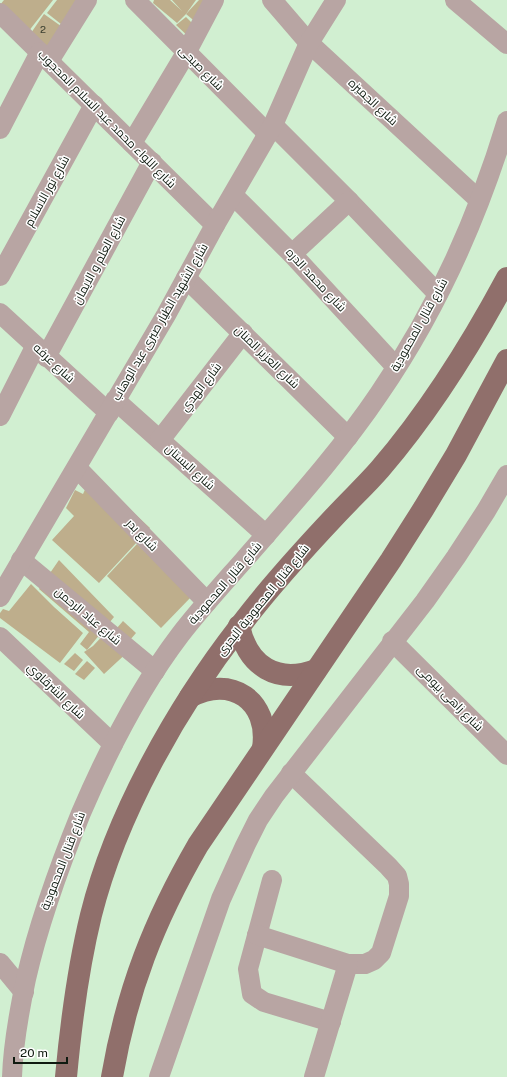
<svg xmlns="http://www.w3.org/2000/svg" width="507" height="1077" viewBox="0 0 507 1077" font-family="'Public Sans',Cairo,sans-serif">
<rect width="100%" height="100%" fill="#d1efd1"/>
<g fill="#beae8c">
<path d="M4,0H53L28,32L0,5Z"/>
<path d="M57,0H81L66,28L47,13Z"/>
<path d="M154,0H170L182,11L172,0H196L186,14L177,23L153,3Z"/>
<path d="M199,0H213L198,24L186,14Z"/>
<path d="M44,14L65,29L48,55L29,36Z"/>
<path d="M186,17L197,28L191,39L176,25Z"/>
<path d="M92,474L150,528L99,583L52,540L74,516L66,508L75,490L83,494Z"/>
<path d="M137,544L192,596L161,628L107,576Z"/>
<path d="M59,560L114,617L87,650L80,644L89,632L39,589Z"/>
<path d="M31,584L54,607L83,633L60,663L0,618V613L3,609L9,611Z"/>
<path d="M123,621L136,633L130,640L117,628Z"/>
<path d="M111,627L131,649L104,674L84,652L93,646Z"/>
<path d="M75,653L83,660L74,671L64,664Z"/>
<path d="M87,661L95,668L84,680L75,674Z"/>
</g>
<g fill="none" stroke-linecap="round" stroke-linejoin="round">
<g stroke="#b8a5a3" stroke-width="20">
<path d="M135,0L268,134"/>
<path d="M272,0L309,43L479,200"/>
<path d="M455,0L507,44"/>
<path d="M0,13L215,225"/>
<path d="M49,61L87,0"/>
<path d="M273,125L349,201L438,294"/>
<path d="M0,129L40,52"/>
<path d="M132,143L186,53L214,0"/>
<path d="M233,195L292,254L396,367"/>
<path d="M292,254L349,201"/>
<path d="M0,276L94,105"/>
<path d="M186,278L348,437"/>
<path d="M0,313L109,413"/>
<path d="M46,357L152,162"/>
<path d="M115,400L266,535"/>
<path d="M0,416L35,347"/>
<path d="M160,440L243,333"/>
<path d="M77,468L207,602"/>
<path d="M21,560L155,671"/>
<path d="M0,597L166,315L215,225L273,125L309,43L336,0"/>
<path d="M0,637L113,744"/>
<path d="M392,641L507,755"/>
<path d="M272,880L248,969L252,994L264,1002L331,1022"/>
<path d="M257,935L348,964H365L374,960L381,953L399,896V884L397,876L388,866L291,773"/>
<path d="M0,963L24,992"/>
<path d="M12,1077C13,1044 19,1012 26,979C39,922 59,867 81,813C108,750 139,689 180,635C200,609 222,585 244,560C290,507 340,452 379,394C436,311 478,217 507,121"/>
<path d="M159,1077L221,899L245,846L258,820L274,796L425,601L456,557L486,511L507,475"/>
<path d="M314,1077L348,964"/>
</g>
<g stroke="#906f6b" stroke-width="22">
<path d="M239,626C248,667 277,684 316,670"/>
<path d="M190,697C231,674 270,701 263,748"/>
<path d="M66,1077C71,1023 78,968 91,915C116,815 177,707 240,626C270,586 304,549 338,513C352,498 367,484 380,469C430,411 471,345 507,278"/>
<path d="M112,1077C127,990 154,921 198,845L391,560L424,508L456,455L507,360"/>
</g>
</g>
<g text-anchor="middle" stroke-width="3" stroke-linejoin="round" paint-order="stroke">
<g font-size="10" fill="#3b3f2f">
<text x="43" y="33">2</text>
</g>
<g font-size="12" fill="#0f1a10" stroke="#fff">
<text transform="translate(201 68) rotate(45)" y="4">شارع صبحى</text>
<text transform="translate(373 102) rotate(43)" y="4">شارع الجميزه</text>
<text transform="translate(107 119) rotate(45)" y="4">شارع اللواء محمد عبد السلام المحجوب</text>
<text transform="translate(47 191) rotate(-61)" y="4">شارع نور الاسلام</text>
<text transform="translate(99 260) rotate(-62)" y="4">شارع العلم و الايمان</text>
<text transform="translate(316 280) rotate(47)" y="4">شارع محمد الدره</text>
<text transform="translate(160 322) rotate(-60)" y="4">شارع الشهيد الطيار صبرى عبد الوهاب</text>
<text transform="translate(419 325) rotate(-61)" y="4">شارع قنال المحمودية</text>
<text transform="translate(267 357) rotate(44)" y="4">شارع العزيز المنان</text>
<text transform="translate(54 363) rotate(43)" y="4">شارع عرفه</text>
<text transform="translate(201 387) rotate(-52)" y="4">شارع الهدي</text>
<text transform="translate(190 467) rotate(42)" y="4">شارع البستان</text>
<text transform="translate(142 535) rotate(46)" y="4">شارع بدر</text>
<text transform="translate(225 583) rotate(-49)" y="4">شارع قنال المحمودية</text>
<text transform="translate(263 600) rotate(-51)" y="4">شارع قنال المحمودية البحرى</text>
<text transform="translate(88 616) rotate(40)" y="4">شارع عباد الرحمن</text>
<text transform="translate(56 691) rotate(44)" y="4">شارع الشرقاوي</text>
<text transform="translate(450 698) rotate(45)" y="4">شارع زاهى بيومى</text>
<text transform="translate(63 861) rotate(-69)" y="4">شارع قنال المحمودية</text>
</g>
</g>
<path d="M14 1057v6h53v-6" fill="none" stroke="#0f1a10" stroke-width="2"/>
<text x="20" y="1057" font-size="12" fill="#0f1a10" stroke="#ffffff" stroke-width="3" paint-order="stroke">20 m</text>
</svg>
